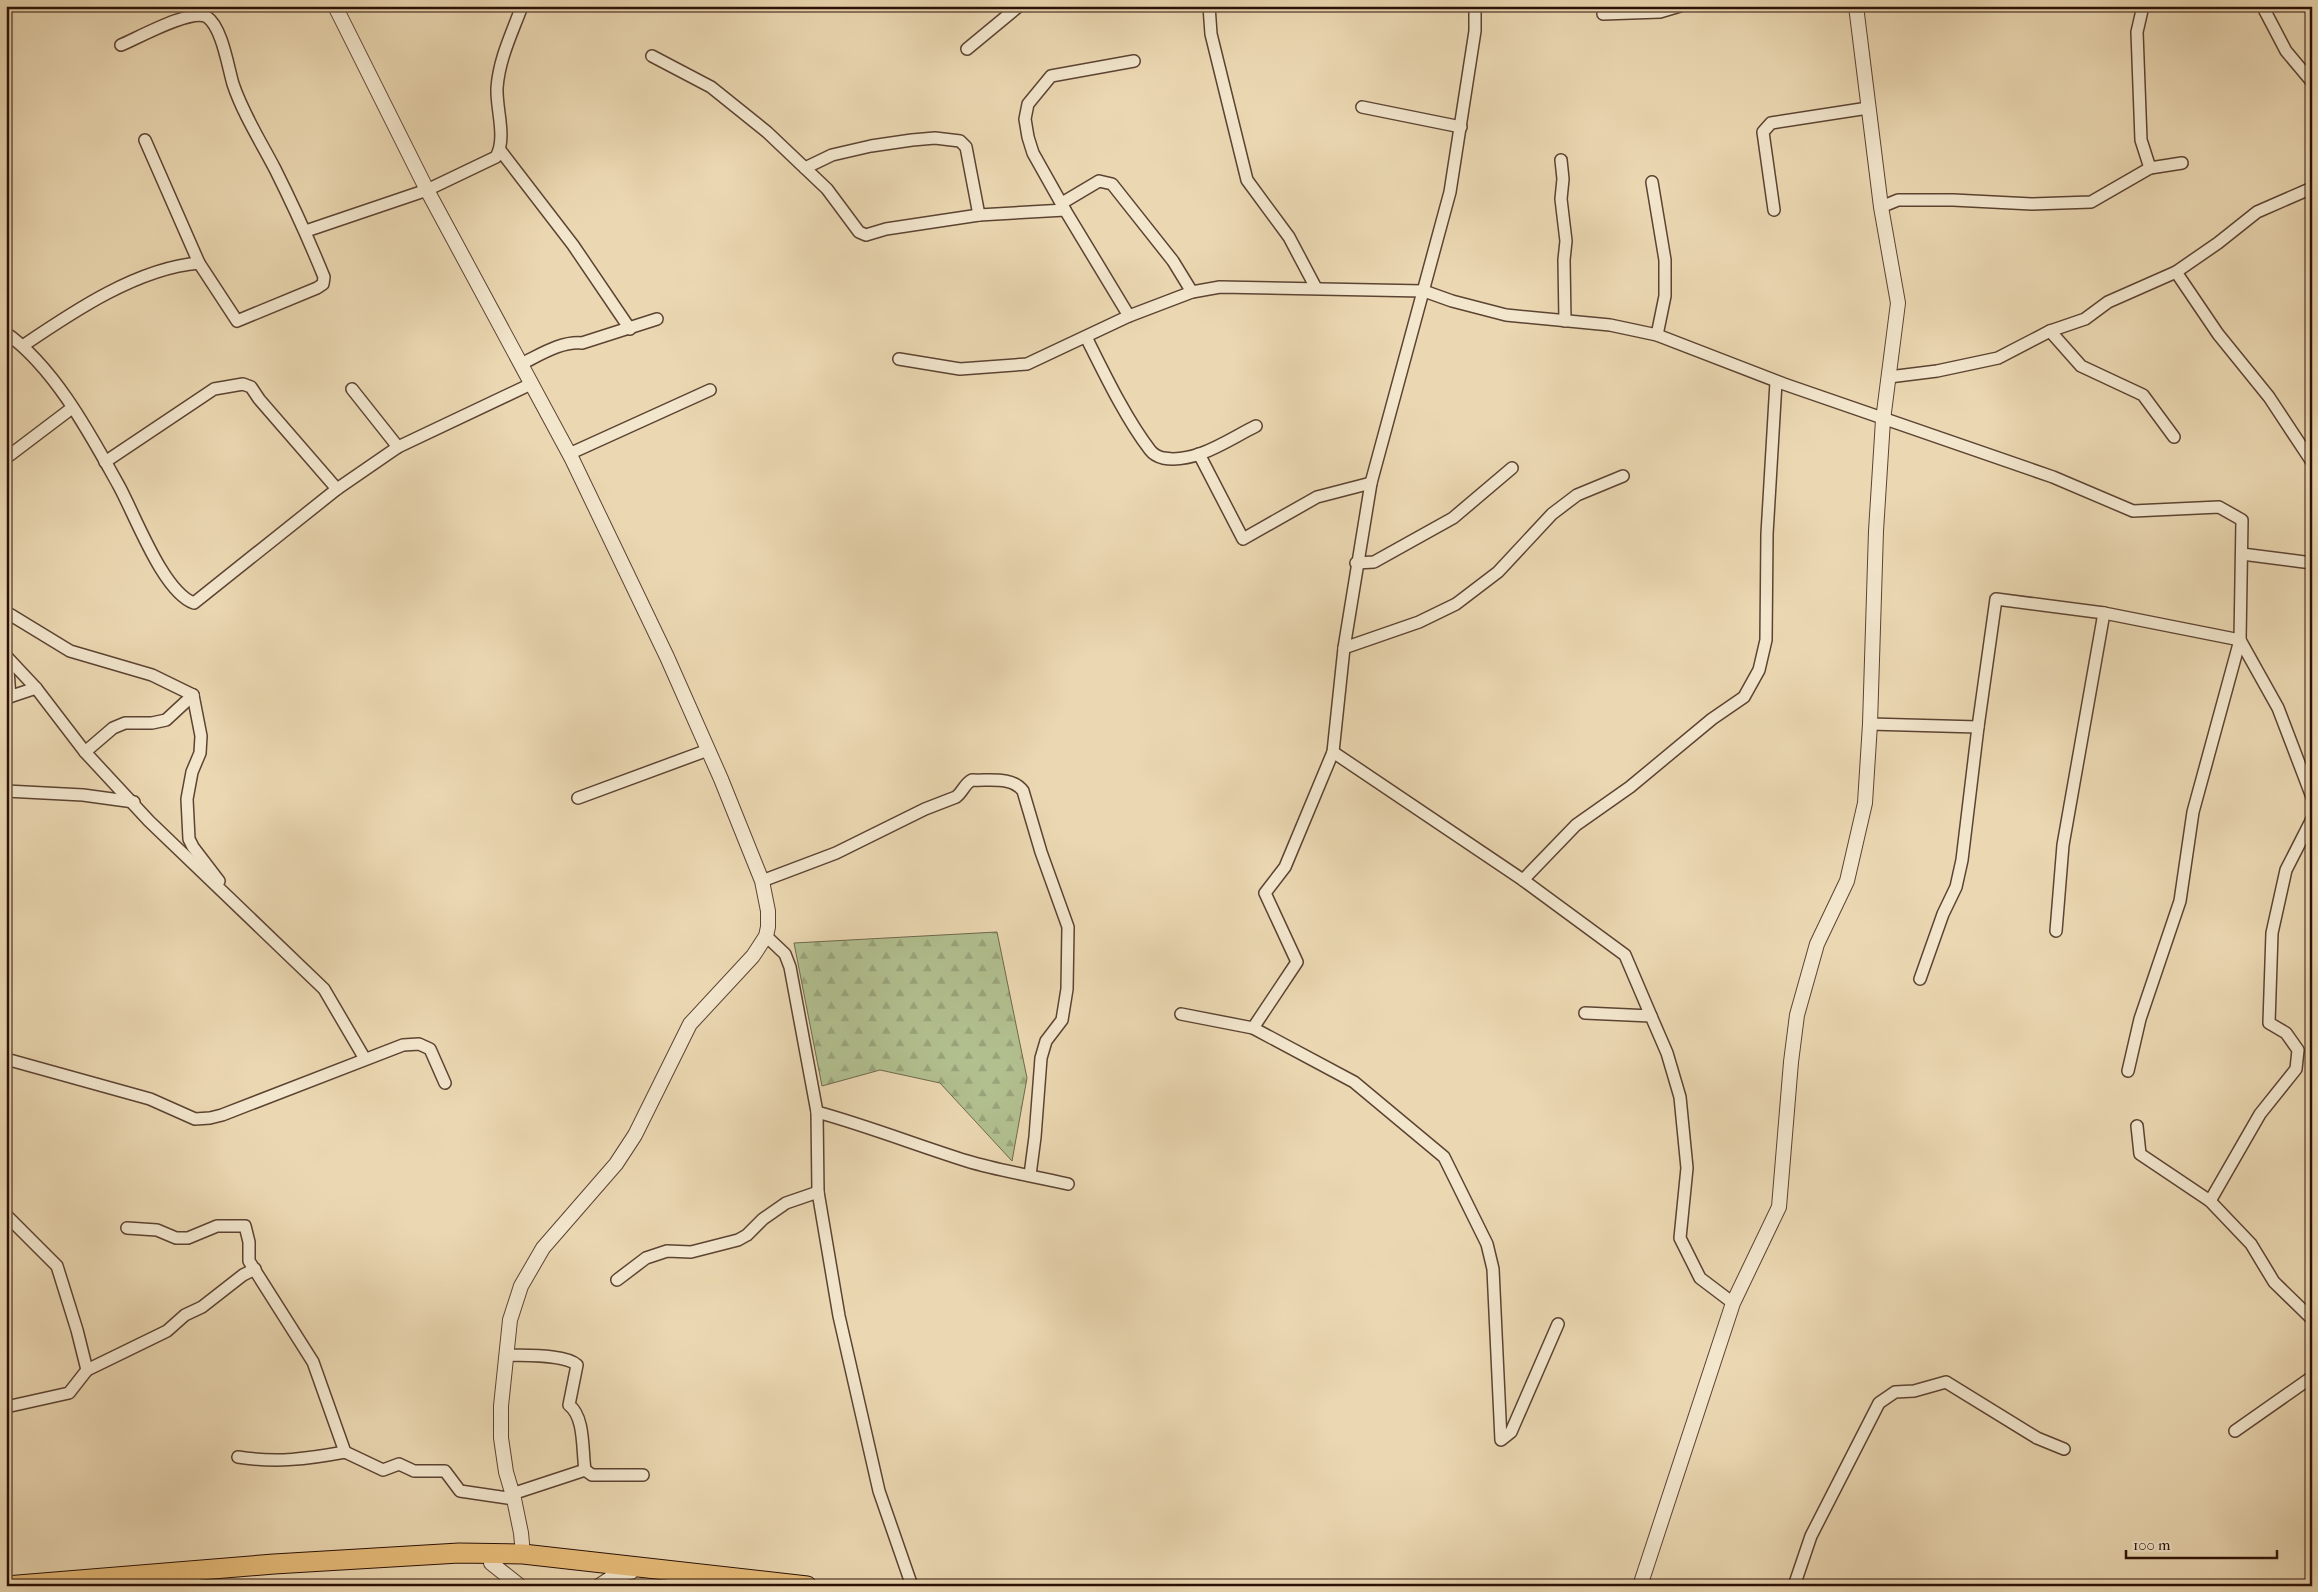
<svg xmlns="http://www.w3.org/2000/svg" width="2318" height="1592" viewBox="0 0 2318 1592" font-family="'IM FELL French Canon',serif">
<defs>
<pattern id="forest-firs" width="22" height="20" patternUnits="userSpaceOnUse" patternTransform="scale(1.25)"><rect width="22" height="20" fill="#b2c090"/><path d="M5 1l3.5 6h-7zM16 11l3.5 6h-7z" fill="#99a47b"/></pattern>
</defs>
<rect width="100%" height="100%" fill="#ebd8b2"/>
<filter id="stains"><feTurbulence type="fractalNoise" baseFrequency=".004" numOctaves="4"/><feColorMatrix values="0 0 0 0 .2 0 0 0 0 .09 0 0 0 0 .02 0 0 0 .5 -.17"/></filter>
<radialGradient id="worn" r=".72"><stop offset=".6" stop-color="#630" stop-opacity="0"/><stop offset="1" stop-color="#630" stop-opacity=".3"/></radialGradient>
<path fill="url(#forest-firs)" stroke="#6f684c" d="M997,932L1027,1078L1012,1161L940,1083L880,1070L822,1086L794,943Z"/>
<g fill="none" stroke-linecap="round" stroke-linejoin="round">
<g stroke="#5c4332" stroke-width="14">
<g id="minor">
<path d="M1209,6L1211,34L1247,180L1289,237L1316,288"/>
<path d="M2265,11L2286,51L2312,82"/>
<path d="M1603,14L1660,12L1680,6"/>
<path d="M121,45C138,38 191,8 207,17C222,27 228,67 233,84C243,114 261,142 275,169C293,205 309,240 324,277L323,284L317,288L237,321L199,263L145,140"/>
<path d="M967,49L1019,6"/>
<path d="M652,56L711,87L767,132L827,189L859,232L866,235L886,229L979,215L1065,210"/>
<path d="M1362,107L1461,127"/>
<path d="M500,150L573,245L630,329"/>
<path d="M1561,160L1563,179L1561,199L1566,241L1564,260L1565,321"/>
<path d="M805,168L832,155L871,146L912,140L935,138L960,141L966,147L979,215"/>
<path d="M2150,168L2182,163"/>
<path d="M1652,182L1665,260V296L1657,335"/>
<path d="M1062,203L1099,181L1112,184L1173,261L1192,292"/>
<path d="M1881,207L1898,200H1953L2032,204L2091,202L2150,168L2141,140L2137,32L2143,6"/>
<path d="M1774,210L1763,132L1771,123L1868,108"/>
<path d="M306,231L427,190L496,157C507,138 496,109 497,88C499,59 512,33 522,6"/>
<path d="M2176,272L2218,334L2269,397L2312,462"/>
<path d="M1129,316L1065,210L1033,153L1028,137L1025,119L1028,104L1051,76L1134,61"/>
<path d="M2050,331L2085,319L2108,302L2176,272L2218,243L2257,212L2312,188"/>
<path d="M6,333C55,368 90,434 119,486C135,515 163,592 194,603L337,489L398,447L531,384"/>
<path d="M1086,337C1104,373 1126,419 1150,450C1153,454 1159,457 1163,458C1196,464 1229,439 1256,426"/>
<path d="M24,345C74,311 138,268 199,263"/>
<path d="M899,359L960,369L1027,364L1129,316L1192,292L1220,287L1424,291L1452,301L1506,315L1610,325L1657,335L1784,384L2053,477L2133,511L2219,507L2242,520L2240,640L2193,812L2180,901L2140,1019L2128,1071"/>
<path d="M521,364C540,355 561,341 582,343L657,319"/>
<path d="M1889,377L1937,371L1998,358L2050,331L2081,366L2143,395L2174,437"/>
<path d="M352,389L398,447"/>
<path d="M569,454L710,390"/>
<path d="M1199,454L1243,539L1317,497L1371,483"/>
<path d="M6,458L72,408"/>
<path d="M105,462L214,389L243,384L251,387L259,399L337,489"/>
<path d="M2242,554L2312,563"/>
<path d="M1356,563L1374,562L1453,518L1512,468"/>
<path d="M6,612L70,651L152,675L193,695"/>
<path d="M1344,648L1419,622L1456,604L1498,572L1552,514L1577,495L1623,476"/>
<path d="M6,656L36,688L85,752L149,821L324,989L365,1059"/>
<path d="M7,657L10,697"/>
<path d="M193,695L201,736L200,753L192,772L187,799L189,839L193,847L219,881"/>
<path d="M6,698L36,688"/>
<path d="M1870,724L1978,727L1996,599L2104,613L2240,640L2278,708L2312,797"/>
<path d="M85,752L113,728L125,723H152L166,720L193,695"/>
<path d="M1333,752L1523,880L1625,955L1651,1016L1585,1013"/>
<path d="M6,791L83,795L134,802"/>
<path d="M578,798L708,750"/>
<path d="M1523,880L1576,825L1630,787L1712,719L1744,697L1759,670L1766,640L1767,534L1776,382"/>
<path d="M762,881L836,853L925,809L956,797C963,792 964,784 972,780C989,781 1012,776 1023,791L1041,852L1068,927L1067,989L1062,1020L1046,1041L1041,1058L1035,1137L1030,1175"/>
<path d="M2056,931L2063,845L2104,613"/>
<path d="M766,936L785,954L790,967L817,1112C868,1126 916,1145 967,1161C1000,1171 1034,1176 1068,1184"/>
<path d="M1920,979L1943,914L1956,887L1962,860L1978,727"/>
<path d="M1181,1014L1253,1028L1354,1082L1444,1157L1487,1244L1493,1269L1501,1440L1511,1432L1558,1324"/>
<path d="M1651,1016L1667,1053L1680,1097L1687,1168L1680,1238L1700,1278L1733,1303"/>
<path d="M1253,1028L1297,962L1265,893L1285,867L1333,752L1344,648L1371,483L1450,192L1475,31V6"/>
<path d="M6,1059L150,1099L195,1119L210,1118L222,1115L403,1045L419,1044L430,1049L445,1083"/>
<path d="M817,1112L818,1192L839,1316L879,1491L912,1586"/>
<path d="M2137,1126L2140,1154L2210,1201L2251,1244L2274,1282L2312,1319"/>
<path d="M2210,1201L2260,1114L2296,1069L2298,1050L2286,1033L2269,1023L2272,933L2286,870L2312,819"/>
<path d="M6,1215L57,1266L77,1330L87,1370L69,1393L6,1407"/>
<path d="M127,1228L157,1230L176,1238H188L217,1226H245L249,1242V1261L313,1362L345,1452L383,1470L399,1464L414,1471H445L460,1491L514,1499"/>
<path d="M617,1280L646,1258L667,1251L691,1252L738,1240L747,1235L763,1219L786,1203L818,1192"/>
<path d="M507,1355C524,1356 565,1354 577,1365L569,1405C585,1417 582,1450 585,1470"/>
<path d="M87,1370L167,1331L185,1315L202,1307L243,1275L255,1269"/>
<path d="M2235,1431L2312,1377"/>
<path d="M238,1457C277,1463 307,1459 345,1452"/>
<path d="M512,1494L585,1470L592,1475H643"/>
<path d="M194,1580V1586"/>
<path d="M1794,1586L1811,1536L1879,1403L1895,1392L1914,1391L1946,1382L2037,1438L2064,1449"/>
</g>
</g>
<g stroke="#5c4332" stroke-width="16">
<g id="tertiary">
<path d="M335,6L427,190L572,459L667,657L721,779L762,881L768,911V927L766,936L753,956L690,1024L635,1135L616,1164L543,1248L521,1286L510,1320L501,1406V1438L506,1472L514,1499L521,1533L523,1554"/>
<path d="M491,1563L520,1586"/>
<path d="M599,1586L614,1576L631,1572"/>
<path d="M1640,1586L1733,1303L1779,1207L1791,1062L1797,1015L1817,944L1847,881L1865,803L1870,724L1876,531L1883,420L1898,303L1881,207L1856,6"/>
</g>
</g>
<g stroke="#2c1107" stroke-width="21">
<path id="primary" d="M6,1586L274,1564L459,1553L523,1554L807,1586"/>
</g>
<use href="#minor" stroke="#f2e6cd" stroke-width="11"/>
<use href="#tertiary" stroke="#f2e6cd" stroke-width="14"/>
<use href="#primary" stroke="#e6bc79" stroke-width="19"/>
</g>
<rect width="2318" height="1592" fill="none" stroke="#ebd8b2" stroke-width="25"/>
<rect x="8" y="8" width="2303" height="1577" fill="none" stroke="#2c1107" stroke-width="2.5"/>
<rect x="12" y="12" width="2293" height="1567" fill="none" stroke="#2c1107"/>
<path d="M2126 1550v8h151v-8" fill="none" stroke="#2c1107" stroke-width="2.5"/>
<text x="2133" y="1550" font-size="15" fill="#2c1107" stroke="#f2e6cd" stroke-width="4" paint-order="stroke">100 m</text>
<rect width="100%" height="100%" filter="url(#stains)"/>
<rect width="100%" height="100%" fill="url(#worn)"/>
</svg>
